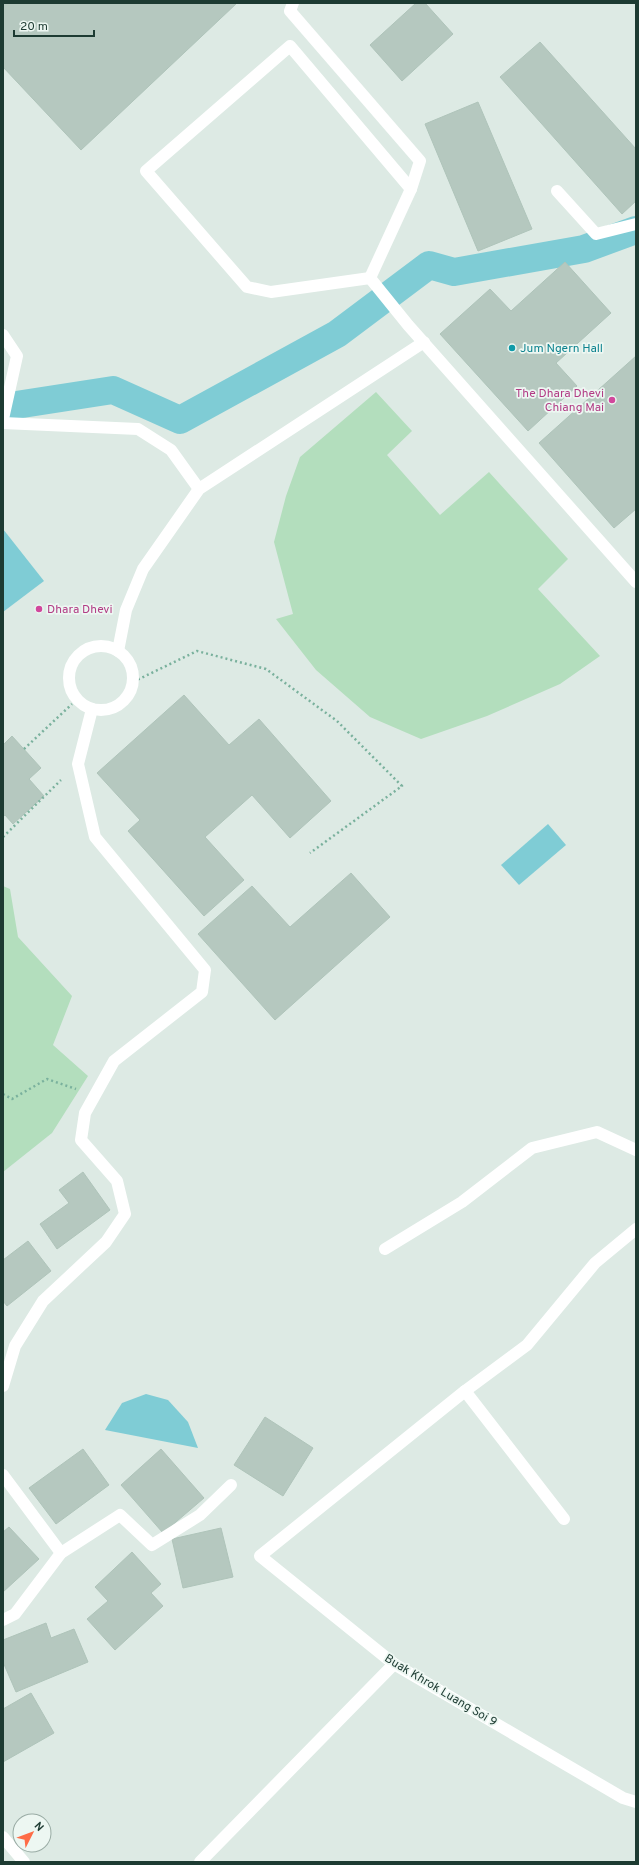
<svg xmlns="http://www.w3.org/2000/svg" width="639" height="1865" viewBox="0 0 639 1865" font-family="Overpass,sans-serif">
<rect width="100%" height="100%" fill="#ddeae4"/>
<g fill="#b3debd">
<path d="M376,392L412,431L387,455L440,515L489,472L568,559L538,589L600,656L560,684L487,716L421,739L370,717L316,670L276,619L293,614L274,542L286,496L300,457Z"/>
<path d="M3,886L10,889L18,937L72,996L53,1045L88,1076L52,1133L3,1172Z"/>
</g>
<g fill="#7fccd5">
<path d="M3,529L44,581L3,612Z"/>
<path d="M548,824L566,845L519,885L501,865Z"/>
<path d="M146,1394L168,1400L188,1422L198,1448L105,1430L122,1403Z"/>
</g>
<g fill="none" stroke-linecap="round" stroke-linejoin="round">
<path stroke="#7fccd5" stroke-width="28" d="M3,407L113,390L180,420L337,334L429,265L454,272L584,249L636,230"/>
</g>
<g fill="#b5c8bf" stroke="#afc4ba">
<path d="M3,3H237L81,150L3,67Z"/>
<path d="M416,3H425L453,34L402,81L370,45Z"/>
<path d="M540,42L636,149V201L622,214L500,77Z"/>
<path d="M478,102L532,229L478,251L425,124Z"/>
<path d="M565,262L611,313L556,363L577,386L528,431L440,334L490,289L511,311Z"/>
<path d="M636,356V509L614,528L539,443Z"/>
<path d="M184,695L229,745L259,719L331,801L290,838L252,795L205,837L244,880L204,916L128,831L140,820L97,773Z"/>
<path d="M12,736L41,768L29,779L44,796L13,824L5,815L3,817V745Z"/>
<path d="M351,873L390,917L275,1020L198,934L252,886L290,927Z"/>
<path d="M83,1172L110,1210L57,1249L40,1224L69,1203L59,1190Z"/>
<path d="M28,1241L51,1271L7,1306L3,1301V1260Z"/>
<path d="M265,1417L313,1448L283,1496L234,1465Z"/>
<path d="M83,1449L109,1485L56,1524L29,1488Z"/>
<path d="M161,1449L204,1498L163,1533L121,1485Z"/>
<path d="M9,1527L39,1559L3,1592V1532Z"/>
<path d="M221,1528L233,1577L183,1588L172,1539Z"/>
<path d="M132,1552L161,1584L151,1593L163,1606L115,1650L87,1619L108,1601L95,1587Z"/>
<path d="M46,1623L51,1638L74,1629L88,1662L16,1692L3,1662V1640Z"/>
<path d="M31,1693L54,1733L3,1762V1709Z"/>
</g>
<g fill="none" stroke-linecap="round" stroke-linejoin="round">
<g stroke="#7ab19d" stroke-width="2.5" stroke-dasharray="2 3" stroke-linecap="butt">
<path d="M133,680H137L197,651L266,669L337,721L402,786L310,853"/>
<path d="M24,749L72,704"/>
<path d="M3,837L61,780"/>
<path d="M3,1094L12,1099L47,1079L76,1089"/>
</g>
<path stroke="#fff" stroke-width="12" d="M465,1391L564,1519"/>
<g stroke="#fff" stroke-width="12">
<path d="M293,3L290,11L420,161L411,189L370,278"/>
<path d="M370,278L271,292L247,287L146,171L290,46L411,189"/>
<path d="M370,278L408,325L636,582"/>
<path d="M3,335L17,356L3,419"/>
<path d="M3,423L138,429L171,450L199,489"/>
<circle cx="101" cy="678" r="32"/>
<path d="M118,651L126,610L143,569L199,489L424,342"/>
<path d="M3,1386L15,1346L43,1301L106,1242L125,1214L117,1181L81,1140L85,1113L114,1061L202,992L205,970L95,837L78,764L92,709"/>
<path d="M3,1475L61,1553"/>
<path d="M3,1620L15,1614L61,1553L120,1515L152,1545L200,1515L231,1485"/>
</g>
<g stroke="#fff" stroke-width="12">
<path d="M557,191L596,234L636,224"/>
<path d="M636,1229L595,1263L527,1345L465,1391L260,1556L394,1664L623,1798L636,1802"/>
<path d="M385,1249L462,1202L532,1148L597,1132L636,1150"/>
<path d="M3,1837L24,1862"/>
<path d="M200,1862L394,1664"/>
</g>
</g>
<circle fill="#0f9aa8" stroke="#edf7f2" stroke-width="1.5" cx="512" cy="348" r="4"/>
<g fill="#d1479c" stroke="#edf7f2" stroke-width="1.5">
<circle cx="612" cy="400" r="4"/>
<circle cx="39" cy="609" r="4"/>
</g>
<g text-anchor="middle" stroke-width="3.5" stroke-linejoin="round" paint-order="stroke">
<g font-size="12" fill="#0d838f" stroke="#edf7f2" text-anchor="start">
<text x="520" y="352">Jum Ngern Hall</text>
</g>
<g font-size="12" fill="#b23c85" stroke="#edf7f2" text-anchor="end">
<text x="604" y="397">The Dhara Dhevi<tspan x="604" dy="14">Chiang Mai</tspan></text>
<text x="47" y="613" text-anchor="start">Dhara Dhevi</text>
</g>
<g font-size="12" fill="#1d3b32" stroke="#edf7f2">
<text transform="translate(441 1690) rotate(31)" y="4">Buak Khrok Luang Soi 9</text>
</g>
</g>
<rect width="639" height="1865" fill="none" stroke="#1d3b32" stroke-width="8"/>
<g transform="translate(32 1833) rotate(48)"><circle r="19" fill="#edf7f2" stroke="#9aaca5"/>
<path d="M0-3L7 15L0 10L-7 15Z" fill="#fe6c47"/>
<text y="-6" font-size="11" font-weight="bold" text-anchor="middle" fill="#1d3b32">N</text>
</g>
<path d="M14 30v6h80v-6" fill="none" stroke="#1d3b32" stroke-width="2"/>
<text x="20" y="30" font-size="12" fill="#1d3b32" stroke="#edf7f2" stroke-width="3" paint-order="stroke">20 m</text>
</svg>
